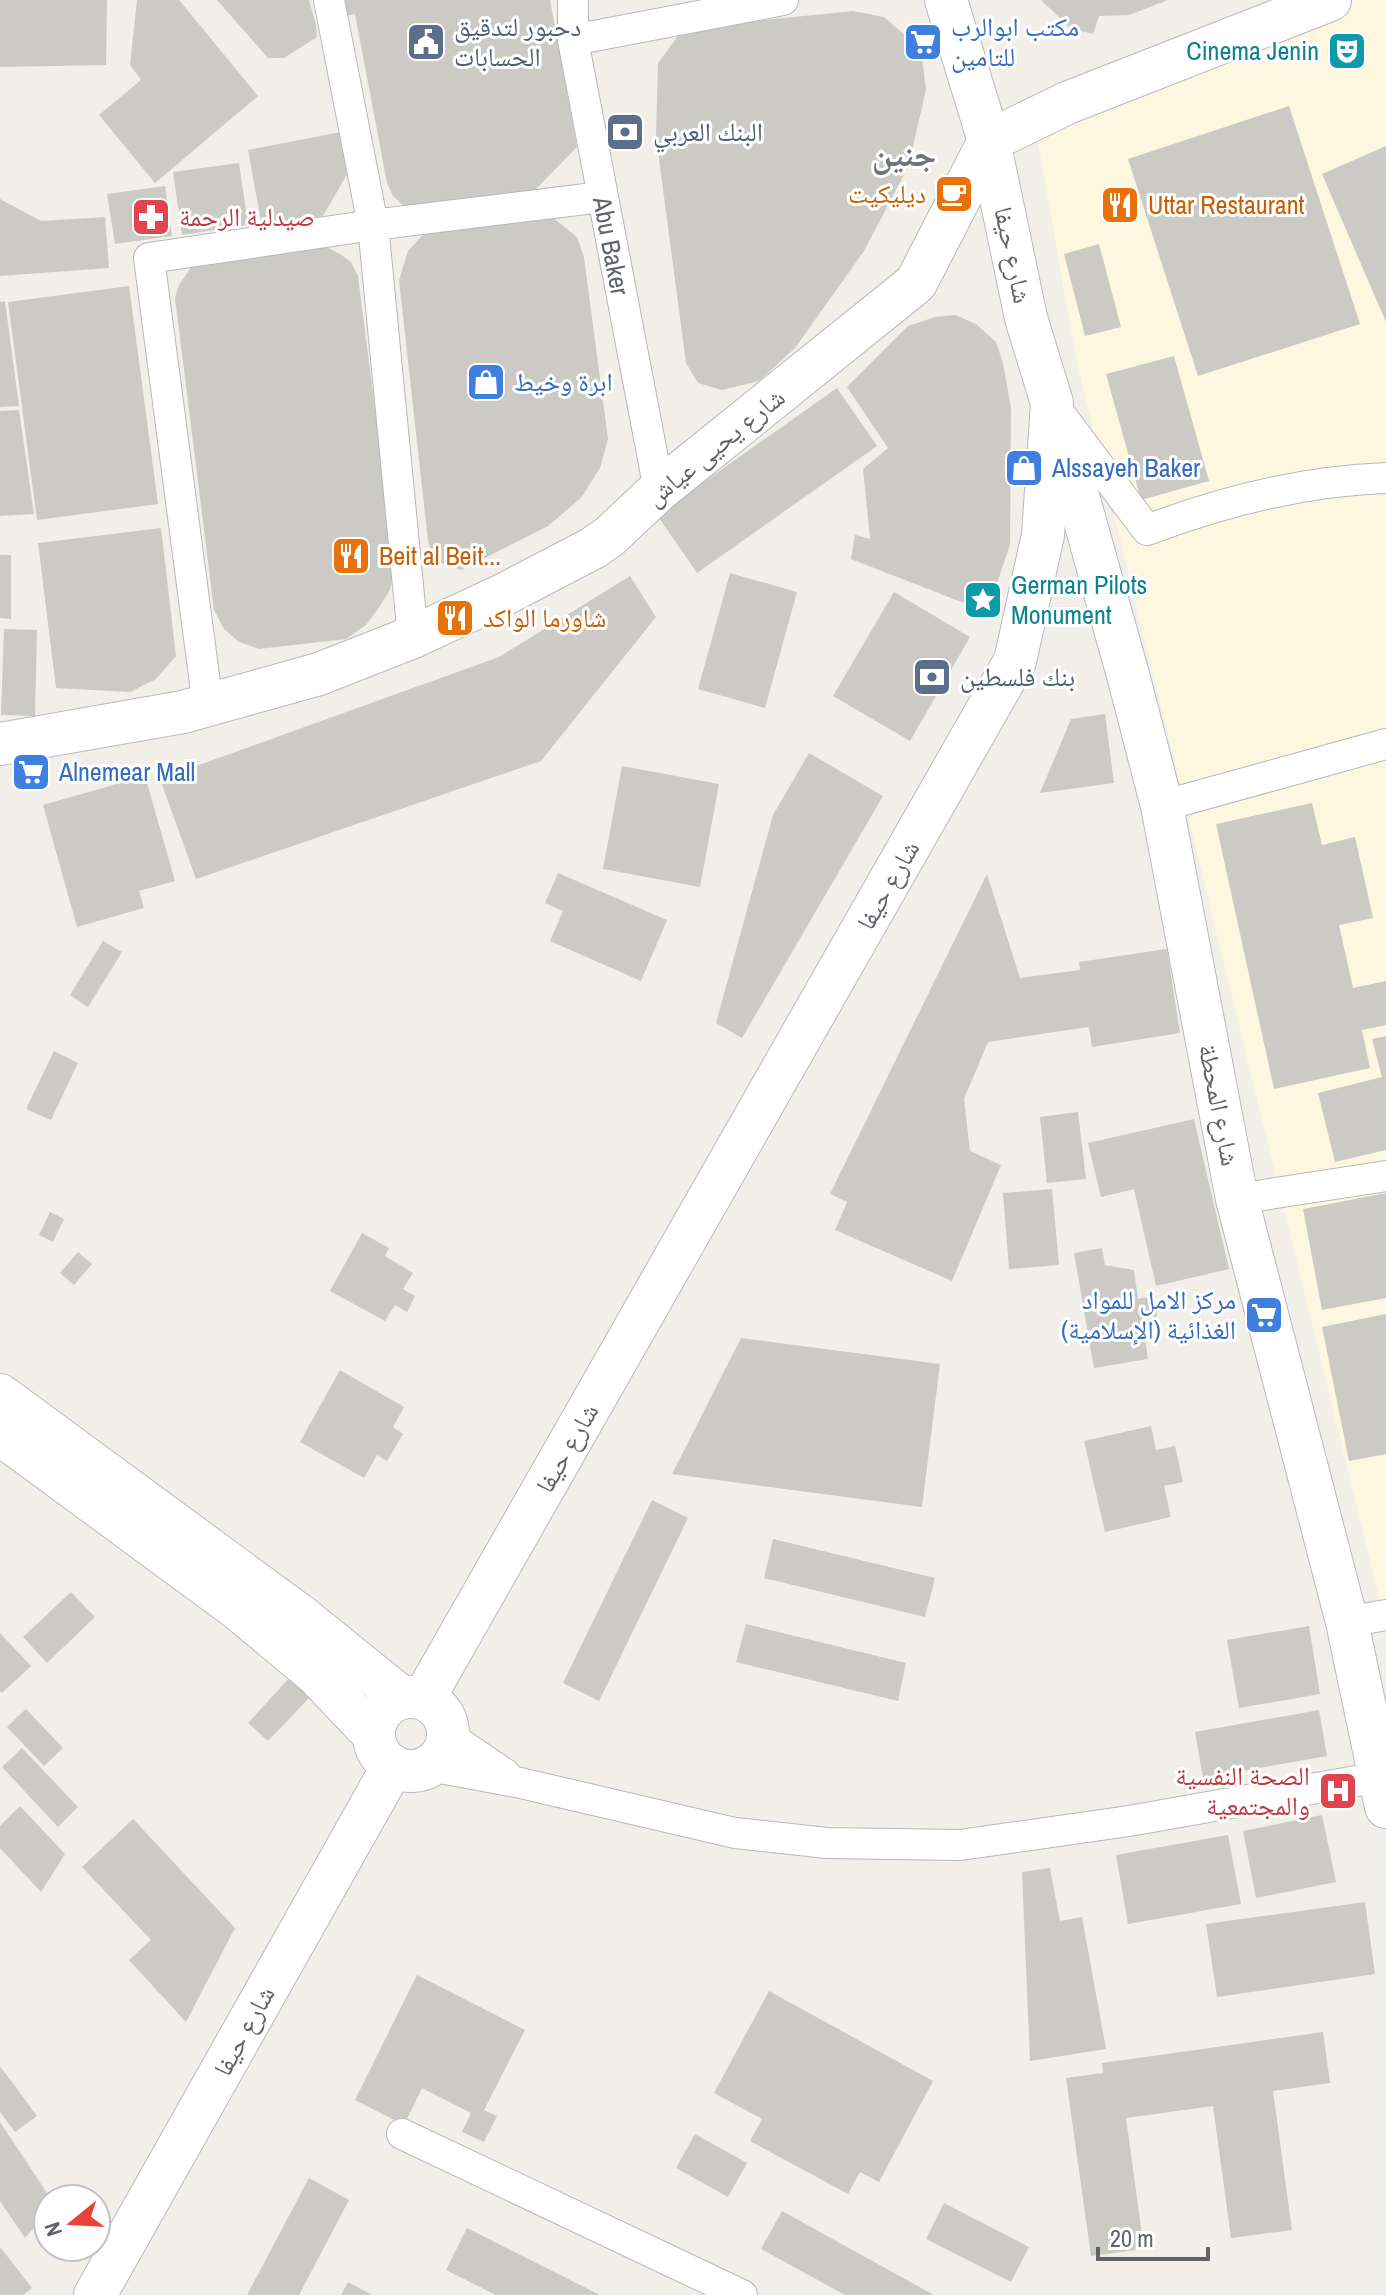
<svg xmlns="http://www.w3.org/2000/svg" width="1386" height="2295" viewBox="0 0 1386 2295" font-family="'Archivo Narrow','Noto Naskh Arabic',sans-serif">
<rect width="100%" height="100%" fill="#f1efe8"/>
<path fill="#fef7e0" d="M1355,0H1386V1626L1076,358L1035,125Z"/>
<g fill="#cccac5">
<path d="M0,0H107L106,65L0,67Z"/>
<path d="M137,0H179L258,96L155,183L99,115L141,80L130,65Z"/>
<path d="M217,0H309L316,25L317,37L284,58H268Z"/>
<path d="M335,0H550L577,147L535,190L421,214L404,206L393,196L387,183L355,14L339,17Z"/>
<path d="M1041,0H1168L1129,15L1099,16L1093,34L1070,28Z"/>
<path d="M853,11L884,17L921,49L926,90L908,167L864,251L795,348L759,381L722,390L698,383L686,363L656,136L658,63L684,28Z"/>
<path d="M1289,106L1360,324L1198,376L1128,159Z"/>
<path d="M341,132L349,171L323,216L262,227L248,150Z"/>
<path d="M1386,146V322L1322,174Z"/>
<path d="M239,163L248,225L182,235L173,172Z"/>
<path d="M165,186L172,236L115,244L107,194Z"/>
<path d="M0,199L41,221L105,217L109,268L0,276Z"/>
<path d="M552,217L577,237L584,257L608,439L600,468L581,498L548,526L461,570L434,561L428,541L399,280L408,251L429,228Z"/>
<path d="M1099,244L1121,327L1085,336L1064,254Z"/>
<path d="M315,246L328,248L340,254L351,262L358,276L395,567L390,590L378,609L366,625L346,639L259,649L239,642L224,629L214,610L175,298L179,285L192,266Z"/>
<path d="M129,286L158,504L37,520L8,302Z"/>
<path d="M5,301L19,406L0,407V302Z"/>
<path d="M955,315L976,324L996,342L1003,363L1011,408L1010,545L987,612L851,559L855,535L870,539L863,469L888,448L847,387L908,326L935,317Z"/>
<path d="M1174,356L1209,481L1141,500L1106,374Z"/>
<path d="M837,388L877,446L697,573L657,515Z"/>
<path d="M19,410L34,514L0,516V411Z"/>
<path d="M161,528L176,656L156,679L130,692L56,688L38,543Z"/>
<path d="M0,555H11V619L0,618Z"/>
<path d="M730,573L797,592L765,708L698,689Z"/>
<path d="M630,576L656,617L541,761L196,879L160,779L499,657Z"/>
<path d="M894,592L970,637L910,741L833,696Z"/>
<path d="M4,629L37,630L35,716L1,715Z"/>
<path d="M1105,714L1114,783L1040,793L1071,719Z"/>
<path d="M809,753L883,796L742,1038L716,1023L773,815Z"/>
<path d="M622,766L719,784L700,887L603,869Z"/>
<path d="M145,776L175,881L139,891L144,908L77,927L43,805Z"/>
<path d="M1312,803L1322,845L1355,837L1373,918L1339,925L1353,988L1386,981V1025L1362,1030L1370,1068L1274,1089L1216,824Z"/>
<path d="M558,873L667,920L641,981L550,941L563,911L545,903Z"/>
<path d="M987,874L1020,978L1080,970L1079,962L1167,949L1180,1033L1092,1047L1089,1027L988,1042L964,1099L970,1151L1001,1165L952,1281L835,1230L847,1202L830,1194Z"/>
<path d="M103,941L122,952L88,1007L70,995Z"/>
<path d="M1386,1036V1150L1335,1162L1318,1093L1382,1077L1372,1039Z"/>
<path d="M54,1051L78,1063L51,1120L26,1109Z"/>
<path d="M1078,1112L1086,1179L1047,1183L1040,1117Z"/>
<path d="M1194,1119L1229,1269L1156,1286L1134,1189L1101,1197L1088,1143Z"/>
<path d="M1052,1189L1059,1265L1009,1269L1003,1193Z"/>
<path d="M1386,1193V1298L1322,1310L1303,1209Z"/>
<path d="M50,1212L64,1219L53,1242L39,1235Z"/>
<path d="M362,1233L389,1248L385,1256L413,1273L403,1289L415,1296L407,1312L395,1305L385,1321L330,1291Z"/>
<path d="M1102,1248L1105,1265L1134,1270L1138,1299L1154,1296L1158,1323L1143,1325L1148,1359L1094,1368L1074,1253Z"/>
<path d="M78,1252L92,1264L74,1285L60,1273Z"/>
<path d="M1386,1314V1454L1349,1461L1322,1327Z"/>
<path d="M741,1338L940,1364L922,1507L672,1474Z"/>
<path d="M340,1370L404,1407L393,1427L403,1434L387,1461L377,1455L364,1478L300,1442Z"/>
<path d="M1151,1426L1156,1450L1175,1446L1183,1482L1164,1486L1171,1517L1105,1532L1084,1441Z"/>
<path d="M652,1500L688,1518L599,1701L563,1683Z"/>
<path d="M773,1539L935,1578L925,1617L764,1578Z"/>
<path d="M71,1592L95,1617L47,1663L23,1637Z"/>
<path d="M746,1624L906,1663L898,1701L736,1662Z"/>
<path d="M1309,1626L1320,1694L1239,1708L1227,1640Z"/>
<path d="M0,1633L31,1666L2,1693L0,1691Z"/>
<path d="M291,1676L311,1696L268,1741L248,1723Z"/>
<path d="M26,1709L63,1748L44,1766L7,1727Z"/>
<path d="M1319,1710L1327,1756L1203,1778L1195,1732Z"/>
<path d="M22,1748L78,1807L58,1827L2,1767Z"/>
<path d="M20,1806L65,1854L41,1892L0,1848V1826Z"/>
<path d="M1322,1815L1336,1882L1256,1898L1243,1831Z"/>
<path d="M133,1819L235,1928L186,2022L129,1960L151,1940L82,1867Z"/>
<path d="M1228,1835L1241,1904L1128,1924L1116,1855Z"/>
<path d="M1050,1868L1060,1921L1082,1917L1106,2049L1030,2061L1022,1872Z"/>
<path d="M1365,1902L1375,1974L1217,1997L1206,1924Z"/>
<path d="M417,1975L525,2030L484,2110L497,2116L484,2142L462,2132L471,2113L422,2088L404,2125L355,2100Z"/>
<path d="M769,1991L933,2081L879,2182L860,2172L848,2194L750,2141L762,2119L714,2093Z"/>
<path d="M1323,2032L1330,2083L1273,2091L1292,2230L1231,2238L1213,2106L1126,2118L1144,2249L1091,2256L1066,2078L1103,2073L1102,2063Z"/>
<path d="M0,2066L37,2116L15,2132L0,2112Z"/>
<path d="M0,2122L51,2199H48V2212L25,2238L0,2201Z"/>
<path d="M695,2134L747,2163L728,2197L676,2168Z"/>
<path d="M309,2178L349,2200L299,2295H247Z"/>
<path d="M944,2203L1029,2247L1011,2282L926,2239Z"/>
<path d="M782,2211L934,2295H845L761,2249Z"/>
<path d="M467,2228L600,2295H496L446,2270Z"/>
<path d="M0,2247L32,2288L23,2295H0Z"/>
<path d="M348,2282L372,2295H341Z"/>
</g>
<g fill="none" stroke-linecap="round" stroke-linejoin="round">
<g stroke="#b5b8bc" stroke-width="32">
<g id="street">
<path d="M329,0L373,225L413,637"/>
<path d="M573,0V40L659,490"/>
<path d="M573,40L783,0"/>
<path d="M1063,418L1147,530C1224,501 1303,481 1386,478"/>
<path d="M208,706L149,258L373,225L602,197"/>
<path d="M1162,806L1386,744"/>
<path d="M1237,1199L1386,1176"/>
<path d="M1347,1622L1386,1615"/>
<path d="M449,1736L505,1774"/>
<path d="M430,1766L516,1782L735,1833L827,1843L960,1845L1129,1821L1379,1777"/>
<path d="M402,2134L742,2295"/>
</g>
</g>
<g stroke="#b6babf" stroke-width="44">
<g id="secondary">
<path d="M1060,432L1128,675L1162,806L1237,1199L1347,1622L1386,1807"/>
<path d="M0,744L183,712L319,674L413,637L503,595L593,548L610,536L659,490L916,283L989,141L1067,103L1330,0"/>
<path d="M0,1395L302,1617L401,1697"/>
<path d="M0,1434L238,1609L316,1674L373,1734"/>
<circle cx="411" cy="1734" r="37"/>
<path d="M424,1698L1015,661L1043,535L1052,403L1026,318L989,141L946,0"/>
<path d="M95,2295L393,1766"/>
</g>
</g>
<use href="#street" stroke="#fff" stroke-width="30"/>
<use href="#secondary" stroke="#fff" stroke-width="42"/>
</g>
<defs>
<g id="civic-square" transform="scale(2)"><rect x="-9" y="-9" width="18" height="18" rx="4" fill="#5c6f8a" stroke="#fff"/><path d="M-.6-6.5H3V-4.5H.6V-3L4-1V1h2V6H-6V1h2V-1L-.6-3ZM-1.2 2.5V6h2.4V2.5Z" fill="#fff"/></g>
<g id="supermarket-square" transform="scale(2)"><rect x="-9" y="-9" width="18" height="18" rx="4" fill="#3f7fe0" stroke="#fff"/><path d="M-6-5.5h2.5l.6 2H6L4.5 2H-2.5L-4.4-4H-6ZM-1.5 3.2a1.3 1.3 0 1 0 .1 0ZM3 3.2a1.3 1.3 0 1 0 .1 0Z" fill="#fff"/></g>
<g id="theatre-square" transform="scale(2)"><rect x="-9" y="-9" width="18" height="18" rx="4" fill="#0f9aa8" stroke="#fff"/><path d="M-5-5.5Q0-4 5-5.5V0Q5 5 0 6Q-5 5-5 0ZM-3.3-2.5H-1v1.5H-3.3ZM1-2.5H3.3v1.5H1ZM-2.8 1Q0 5.5 2.8 1Z" fill="#fff"/></g>
<g id="bank-square" transform="scale(2)"><rect x="-9" y="-9" width="18" height="18" rx="4" fill="#5c6f8a" stroke="#fff"/><path d="M-6-4H6V4H-6ZM0-2.3a2.3 2.3 0 1 0 0 4.6a2.3 2.3 0 1 0 0-4.6Z" fill="#fff"/></g>
<g id="cafe-square" transform="scale(2)"><rect x="-9" y="-9" width="18" height="18" rx="4" fill="#e8710a" stroke="#fff"/><path d="M-5.5-4.5H6V0H3Q3 3.5 0 3.5H-2.5Q-5.5 3.5-5.5 0ZM3-3.2v2h1.7v-2ZM-6 4.5H4V6H-6Z" fill="#fff"/></g>
<g id="restaurant-square" transform="scale(2)"><rect x="-9" y="-9" width="18" height="18" rx="4" fill="#e8710a" stroke="#fff"/><path d="M-5-6h1v4h1v-4h1v4h1v-4h1v5L-1.5 .5V6h-2V.5L-5-1ZM5-6V6H3V1.5H1.5Q1.5-4 5-6Z" fill="#fff"/></g>
<g id="pharmacy-square" transform="scale(2)"><rect x="-9" y="-9" width="18" height="18" rx="4" fill="#e0444e" stroke="#fff"/><path d="M-2-6h4v4h4v4h-4v4h-4v-4h-4v-4h4Z" fill="#fff"/></g>
<g id="shop-square" transform="scale(2)"><rect x="-9" y="-9" width="18" height="18" rx="4" fill="#3f7fe0" stroke="#fff"/><path d="M-5-2.5h2.3a2.7 3.5 0 0 1 5.4 0H5L5.5 6h-11ZM-1.5-2.5h3a1.5 2.3 0 0 0-3 0Z" fill="#fff"/></g>
<g id="sight-square" transform="scale(2)"><rect x="-9" y="-9" width="18" height="18" rx="4" fill="#0f9aa8" stroke="#fff"/><path d="M0-6L1.8-2.2L6-1.7L2.9 1.2L3.7 5.4L0 3.3L-3.7 5.4L-2.9 1.2L-6-1.7L-1.8-2.2Z" fill="#fff"/></g>
<g id="hospital-square" transform="scale(2)"><rect x="-9" y="-9" width="18" height="18" rx="4" fill="#e0444e" stroke="#fff"/><path d="M-5-5h3v3.5h4V-5h3V5h-3V1.5h-4V5h-3Z" fill="#fff"/></g>
</defs>
<g fill-rule="evenodd">
<use href="#civic-square" x="426" y="42"/>
<use href="#supermarket-square" x="923" y="42"/>
<use href="#theatre-square" x="1347" y="51"/>
<use href="#bank-square" x="625" y="132"/>
<use href="#cafe-square" x="954" y="194"/>
<use href="#restaurant-square" x="1120" y="205"/>
<use href="#pharmacy-square" x="151" y="217"/>
<use href="#shop-square" x="486" y="382"/>
<use href="#shop-square" x="1024" y="468"/>
<use href="#restaurant-square" x="351" y="556"/>
<use href="#sight-square" x="983" y="600"/>
<use href="#restaurant-square" x="455" y="618"/>
<use href="#bank-square" x="932" y="677"/>
<use href="#supermarket-square" x="31" y="772"/>
<use href="#supermarket-square" x="1264" y="1315"/>
<use href="#hospital-square" x="1338" y="1791"/>
</g>
<g text-anchor="middle" stroke-width="6" stroke-linejoin="round" paint-order="stroke">
<g font-size="26" fill="#4e5e75" stroke="#fff" text-anchor="start">
<text x="454" y="36">دحبور لتدقيق<tspan x="454" dy="30">الحسابات</tspan></text>
<text x="653" y="141">البنك العربي</text>
<text x="960" y="686">بنك فلسطين</text>
</g>
<g font-size="26" fill="#366cbe" stroke="#fff" text-anchor="start">
<text x="951" y="36">مكتب ابوالرب<tspan x="951" dy="30">للتامين</tspan></text>
<text x="514" y="391">ابرة وخيط</text>
<text x="1052" y="477">Alssayeh Baker</text>
<text x="59" y="781">Alnemear Mall</text>
<text x="1236" y="1309" text-anchor="end">مركز الامل للمواد<tspan x="1236" dy="30">الغذائية (الإسلامية)</tspan></text>
</g>
<g font-size="26" fill="#0d838f" stroke="#fff" text-anchor="end">
<text x="1319" y="60">Cinema Jenin</text>
<text x="1011" y="594" text-anchor="start">German Pilots<tspan x="1011" dy="30">Monument</tspan></text>
</g>
<g font-size="26" fill="#c56008" stroke="#fff" text-anchor="start">
<text x="926" y="203" text-anchor="end">ديليكيت</text>
<text x="1148" y="214">Uttar Restaurant</text>
<text x="379" y="565">Beit al Beit...</text>
<text x="483" y="627">شاورما الواكد</text>
</g>
<g font-size="26" fill="#be3a42" stroke="#fff" text-anchor="start">
<text x="179" y="226">صيدلية الرحمة</text>
<text x="1310" y="1785" text-anchor="end">الصحة النفسية<tspan x="1310" dy="30">والمجتمعية</tspan></text>
</g>
<g font-size="26" fill="#5f6368" stroke="#fff">
<text transform="translate(611 246) rotate(79)" y="9">Abu Baker</text>
<text transform="translate(1013 255) rotate(78)" y="9">شارع حيفا</text>
<text transform="translate(715 447) rotate(-39)" y="9">شارع يحيى عياش</text>
<text transform="translate(888 885) rotate(-60)" y="9">شارع حيفا</text>
<text transform="translate(1219 1105) rotate(79)" y="9">شارع المحطة</text>
<text transform="translate(567 1448) rotate(-60)" y="9">شارع حيفا</text>
<text transform="translate(244 2031) rotate(-61)" y="9">شارع حيفا</text>
</g>
<g font-size="34" font-weight="bold" fill="#70757a" stroke="#fff">
<text x="904" y="166">جنين</text>
</g>
</g>
<g transform="translate(72 2223) rotate(252)"><circle r="38" fill="#ffffff" stroke="#bfc1c3" stroke-width="2"/>
<path d="M0-6L14 30L0 20L-14 30Z" fill="#ea4335"/>
<text y="-12" font-size="22" font-weight="bold" text-anchor="middle" fill="#5f6368">N</text>
</g>
<path d="M1098 2247v12h110v-12" fill="none" stroke="#5f6368" stroke-width="4"/>
<text x="1110" y="2247" font-size="24" fill="#5f6368" stroke="#ffffff" stroke-width="6" paint-order="stroke">20 m</text>
</svg>
